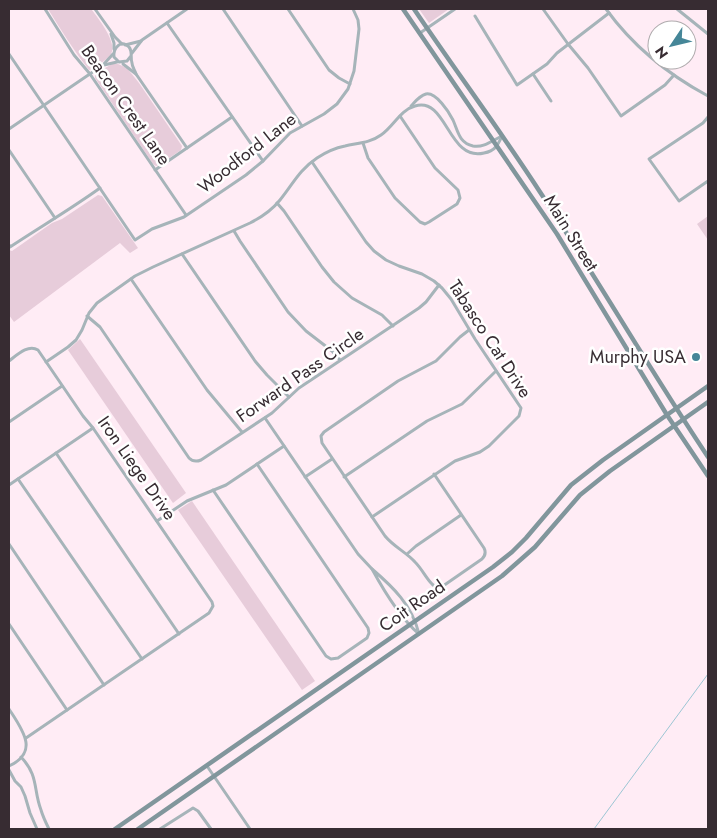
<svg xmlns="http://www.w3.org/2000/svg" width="717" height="838" viewBox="0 0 717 838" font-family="Jost,sans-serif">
<rect width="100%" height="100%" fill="#ffecf5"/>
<g fill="#e7ccda">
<path d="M48,9H91C98,18 118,43 111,54C107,60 98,65 93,69L89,70C74,51 61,30 48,9Z"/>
<path d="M419,9H449L429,23Z"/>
<path d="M112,64H118L127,68L139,83L182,146L181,150L159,165L156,166L153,164L95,78V74Z"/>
<path d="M98,195L102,196L138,248L130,253L120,243L14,322L9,315V250L12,251L52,223L62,219Z"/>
<path d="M708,216V240L697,224Z"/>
<path d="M80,339L186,493L173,503L68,350Z"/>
<path d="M192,501L315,681L302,690L178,510Z"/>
</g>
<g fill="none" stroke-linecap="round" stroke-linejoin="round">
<path stroke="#9cc6d4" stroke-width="1" d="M594,829L708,674"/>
<g stroke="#a6b4b9" stroke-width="3">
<path d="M45,9L74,55L90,74L186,215"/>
<path d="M95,9L115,37L122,44"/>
<path d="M223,9L302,126"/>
<path d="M288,9L329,70L339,78L350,84"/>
<path d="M543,9L568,44L588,68L621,116L665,85L674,75"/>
<path d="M606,9C632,45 669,75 708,96"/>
<path d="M677,9L708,34"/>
<path d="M475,16L517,85L547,64L557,53L609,13"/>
<path d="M167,23L263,161"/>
<path d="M420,33L455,9"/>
<path d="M111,34L114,43V49"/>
<path d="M125,45L141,41"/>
<path d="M132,53L142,40L187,9"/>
<path d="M9,54L135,240L152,229L184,217L246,175L263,161L290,133L324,114L337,104L348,89L354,71L359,29L358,20L353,9"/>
<path d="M131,56L127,61L119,62L114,57C113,48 121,39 129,47C133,52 130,57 132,63C132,67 135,70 136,74L187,148"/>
<path d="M123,64L136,74"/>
<path d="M104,65L117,62"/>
<path d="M533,74L551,101"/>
<path d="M411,106C415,102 419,96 426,94C436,92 449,112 453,120C458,131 459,143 473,146C484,148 493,140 502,136"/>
<path d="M708,117L703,123L649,159L679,201L708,181"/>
<path d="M9,129L103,65L113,54"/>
<path d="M363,143L368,158L395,198L420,222L425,224L429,222L457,204L460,198L458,190L435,168L400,116"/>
<path d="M9,150L55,218"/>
<path d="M312,162L366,242L374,251L386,260L399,266L422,274L434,281L442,288L451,299L475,339L521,408L519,416L489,446L480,452L455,461L372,517"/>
<path d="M155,170L232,117"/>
<path d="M277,203L284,211L322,267L334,282L352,298L382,315L393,326"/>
<path d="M234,231L240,241L288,312L306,331L332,351L340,360"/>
<path d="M9,245L10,247C40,227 71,209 100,188"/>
<path d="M182,254L255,361L267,375L289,397"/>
<path d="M131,279L207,390L242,432"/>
<path d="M87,316L100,327L189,458C192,461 196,462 201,460L272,413L299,388L419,308L426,302L439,285"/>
<path d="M9,361C17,355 28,344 38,350L83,416L93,428L212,602L213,606L209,613L26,738"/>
<path d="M46,362L68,347L76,340L82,330L89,313L97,303L135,276L153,267L250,223C262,217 272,210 280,200C293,184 299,170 317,158C326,152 335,148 345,146C358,143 370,143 381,135C394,126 400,110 415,106C447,96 448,162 484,153C495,151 498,145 502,136"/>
<path d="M265,418L358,554L372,569"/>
<path d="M9,422L62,386"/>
<path d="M56,453L179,634"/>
<path d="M434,474L484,548C486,552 485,556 482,559L443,586C439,587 435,588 432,584C426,578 422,569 415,562C406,552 394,547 385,536L322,443L321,436L324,432L398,381L436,361L460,337L469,330"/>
<path d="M305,477L332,459"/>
<path d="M344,477L427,421L462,404L496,371"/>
<path d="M18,479L142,659"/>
<path d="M9,485L93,428"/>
<path d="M213,490L326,656L331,659L338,658L367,638L369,633L368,628L257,464"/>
<path d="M157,521L187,501L226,485L284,446"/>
<path d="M9,544L104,685"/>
<path d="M407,554L416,546L461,515"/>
<path d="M372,569C393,587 412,605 419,634C400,618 384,591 372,569Z"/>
<path d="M9,624L67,710"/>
<path d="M9,709C22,729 40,752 9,766"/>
<path d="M21,757C39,776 33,789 41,810C43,817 46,823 49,829"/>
<path d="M207,766L250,829"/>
<path d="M9,770L15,781L21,787L25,796L30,813L37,829"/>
<path d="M160,829L193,808L198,811L211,829"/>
</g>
<g stroke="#81969c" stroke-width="4.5">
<path d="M403,9L557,234L667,415L708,476"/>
<path d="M414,9C455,70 500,130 540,192C598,280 650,370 708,457"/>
<path d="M115,829L493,567L512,552L526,538L571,485L603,460L708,386"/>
<path d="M138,829L502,576L535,547L580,495L610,471L708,402"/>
</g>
</g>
<circle fill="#458698" stroke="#fff" stroke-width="2" cx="696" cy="357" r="5"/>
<g text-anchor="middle" stroke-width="5" stroke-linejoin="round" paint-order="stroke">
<g font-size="18" fill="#372c32" stroke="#fff">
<text transform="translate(126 105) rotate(55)" y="6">Beacon Crest Lane</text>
<text transform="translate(247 153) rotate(-38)" y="6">Woodford Lane</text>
<text transform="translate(571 233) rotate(58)" y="6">Main Street</text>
<text transform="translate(490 339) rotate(57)" y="6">Tabasco Cat Drive</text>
<text transform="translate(300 375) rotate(-35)" y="6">Forward Pass Circle</text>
<text transform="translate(137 468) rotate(55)" y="6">Iron Liege Drive</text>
<text transform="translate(412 606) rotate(-35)" y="6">Coit Road</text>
</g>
<g font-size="18" fill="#372c32" stroke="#fff" text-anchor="end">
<text x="686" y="363">Murphy USA</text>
</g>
</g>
<rect width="717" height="838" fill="none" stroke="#372c32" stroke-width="20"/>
<g transform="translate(672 45) rotate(235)"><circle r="24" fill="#ffffff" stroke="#afabad"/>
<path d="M0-4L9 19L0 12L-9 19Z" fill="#458698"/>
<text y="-8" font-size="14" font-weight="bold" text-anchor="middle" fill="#372c32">N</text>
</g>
</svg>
